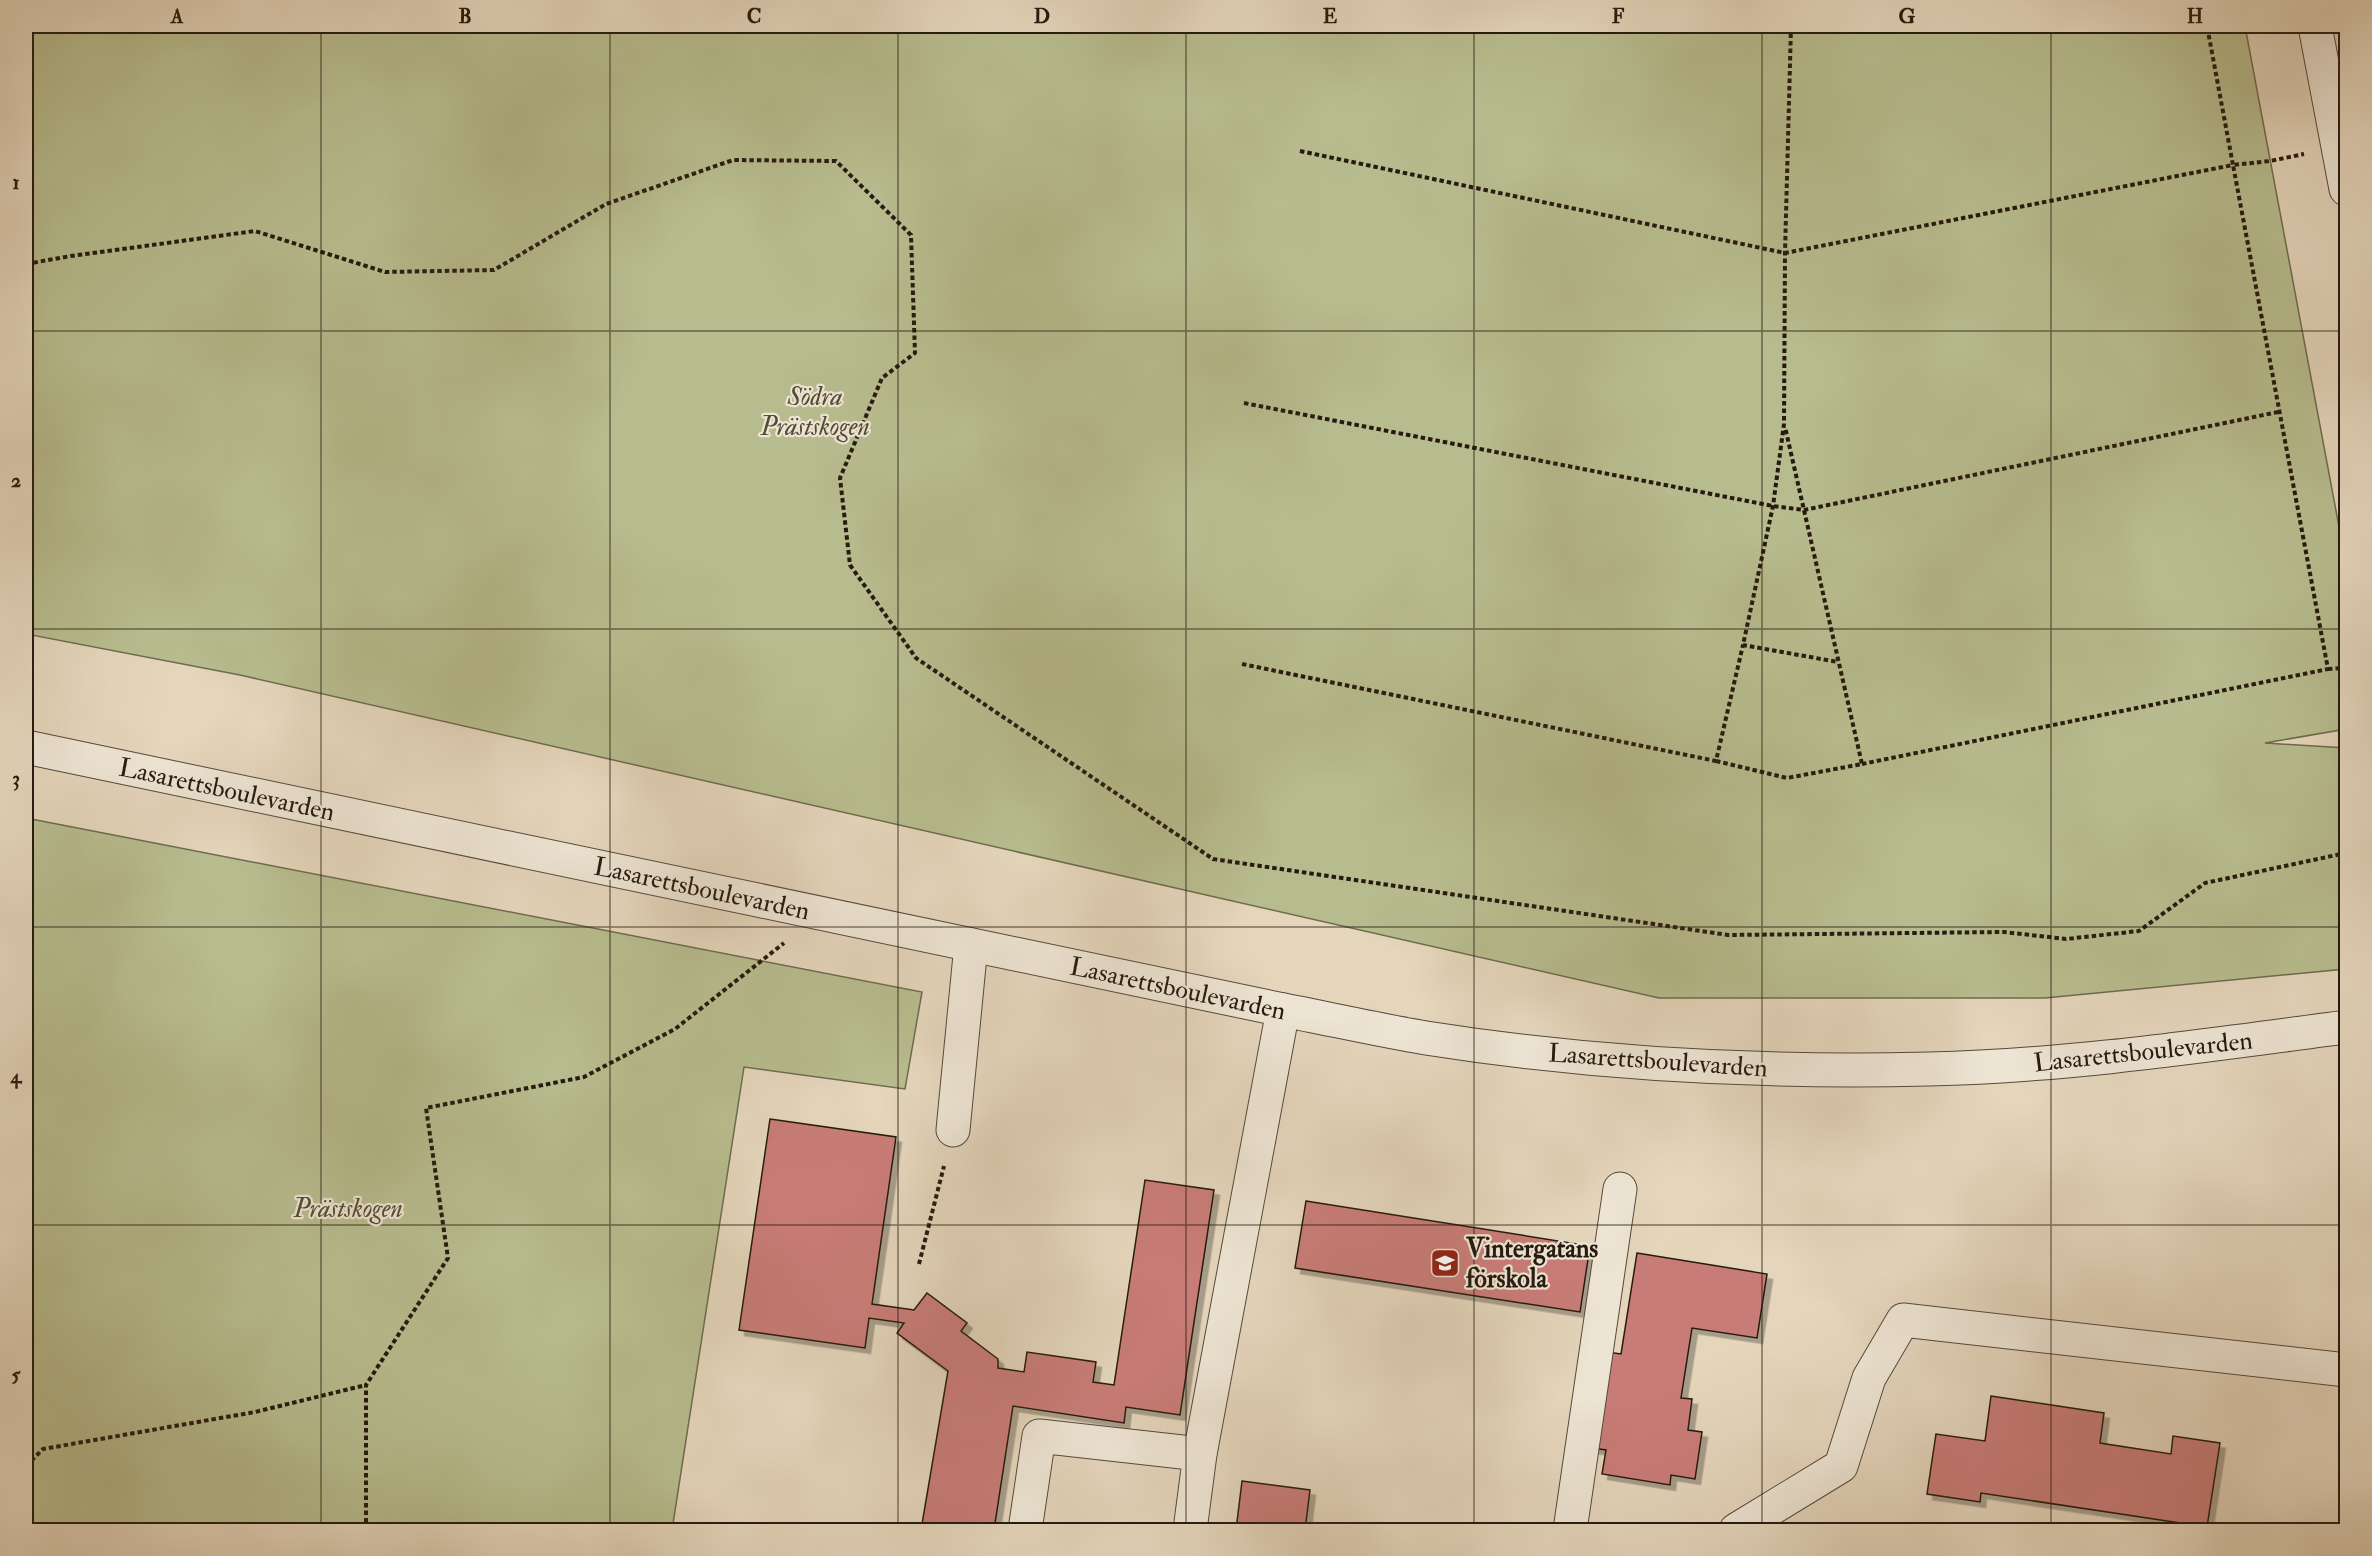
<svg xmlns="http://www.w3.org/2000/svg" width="2372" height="1556" viewBox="0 0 2372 1556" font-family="'IM FELL Double Pica',serif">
<defs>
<filter id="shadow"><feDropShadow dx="5.5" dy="5.5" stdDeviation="0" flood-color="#0004"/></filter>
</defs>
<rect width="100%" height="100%" fill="#e4d5bb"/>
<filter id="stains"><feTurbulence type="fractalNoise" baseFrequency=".00333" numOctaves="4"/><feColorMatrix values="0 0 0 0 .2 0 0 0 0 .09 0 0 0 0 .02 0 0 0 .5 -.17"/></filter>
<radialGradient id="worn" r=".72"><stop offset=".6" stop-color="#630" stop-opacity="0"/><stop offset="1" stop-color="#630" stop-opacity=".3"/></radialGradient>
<g fill="#b7bc8e" stroke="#6e6b4f" stroke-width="1.5">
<path d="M26,26H2245L2346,564V729L2265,743L2346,748V969L2045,998H1659L240,675L26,634Z"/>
<path d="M26,818L922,992L905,1089L744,1067L672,1530H26Z"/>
</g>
<g fill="#c87c77" stroke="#261a10" stroke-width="1.5" filter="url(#shadow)">
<path d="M770,1119L896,1137L872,1304L914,1310L927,1293L967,1323L961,1331L998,1359V1368L1024,1372L1027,1352L1096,1362L1093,1382L1114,1385L1145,1180L1214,1190L1180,1415L1126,1407L1124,1423L1013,1406L994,1530H921L948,1371L897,1333L904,1323L869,1318L865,1348L739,1330Z"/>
<path d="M1306,1201L1590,1246L1580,1312L1295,1268Z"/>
<path d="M1637,1253L1767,1274L1757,1338L1692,1328L1681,1398L1692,1399L1688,1430L1702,1432L1695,1479L1671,1475L1670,1485L1602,1474L1606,1450L1592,1448L1607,1352L1621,1354Z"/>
<path d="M1991,1396L2104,1413L2100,1443L2171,1454L2173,1436L2220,1443L2207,1527L1981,1493L1980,1502L1927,1494L1936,1434L1985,1441Z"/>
<path d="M1242,1481L1310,1490L1305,1530H1236Z"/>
</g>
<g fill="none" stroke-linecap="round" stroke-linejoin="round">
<g stroke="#56493b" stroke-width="35">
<g id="minor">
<path d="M2315,26L2346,189"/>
<path d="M26,747L1283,1010C1330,1019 1378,1030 1426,1038C1591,1064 1762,1073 1929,1069C2069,1066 2208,1045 2346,1027"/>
<path d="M953,1130L971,945"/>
<path d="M1025,1530L1039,1436L1200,1454"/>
<path d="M1190,1530L1200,1454L1283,1010"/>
<path d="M1570,1530L1620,1189"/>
<path d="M1736,1530L1841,1466L1869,1378L1903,1320L2346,1370"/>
</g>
</g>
<g stroke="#261a10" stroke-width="4" stroke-dasharray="4.5 3" stroke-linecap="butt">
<path d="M1791,26L1785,253L1784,424L1773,506L1743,645L1838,662"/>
<path d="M1300,151L1785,253L2233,165L2207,26"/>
<path d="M26,264L71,256L255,231L385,272L494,270L606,204L733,160L836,161L911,235L915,353L882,378L840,478L850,565L916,658L1213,859L1728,935L2004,932L2066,939L2139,931L2205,883L2346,853"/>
<path d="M1244,403L1773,506L1804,510L2278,412"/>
<path d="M1242,664L1716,761L1743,645"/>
<path d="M2328,669L2346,668"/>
<path d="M1716,761L1787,778L1862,764L1785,427"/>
<path d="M1862,764L2328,669L2233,165L2270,161L2304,154"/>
<path d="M919,1264L944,1166"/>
<path d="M26,1466L43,1449L255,1412L366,1385"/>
<path d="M366,1530V1385L448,1258L426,1108L584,1077L675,1029L784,943"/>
</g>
<use href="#minor" stroke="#ede4d3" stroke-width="33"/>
</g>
<path fill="none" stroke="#261a10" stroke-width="1.5" stroke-opacity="0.55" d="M321,26V1530M610,26V1530M898,26V1530M1186,26V1530M1474,26V1530M1762,26V1530M2051,26V1530M26,331H2346M26,629H2346M26,927H2346M26,1225H2346"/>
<defs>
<g id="school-square" transform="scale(1.5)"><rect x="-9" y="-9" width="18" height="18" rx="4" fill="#8f2418" stroke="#ede4d3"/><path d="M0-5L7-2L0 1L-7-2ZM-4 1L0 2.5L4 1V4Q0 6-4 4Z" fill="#fff"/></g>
</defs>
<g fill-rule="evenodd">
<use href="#school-square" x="1445" y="1263"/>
</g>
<g text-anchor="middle" stroke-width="4.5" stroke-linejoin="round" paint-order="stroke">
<g font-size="26" font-style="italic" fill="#524b36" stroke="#ede4d3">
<text x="815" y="405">Södra<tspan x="815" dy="30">Prästskogen</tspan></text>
<text x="348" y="1217">Prästskogen</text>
</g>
<g font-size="26" fill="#261a10" stroke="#ede4d3">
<text transform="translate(227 789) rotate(12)" y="9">Lasarettsboulevarden</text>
<text transform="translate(702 888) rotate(12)" y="9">Lasarettsboulevarden</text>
<text transform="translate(1178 988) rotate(12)" y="9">Lasarettsboulevarden</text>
<text transform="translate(2143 1051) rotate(-6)" y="9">Lasarettsboulevarden</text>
<text transform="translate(1658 1060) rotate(4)" y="9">Lasarettsboulevarden</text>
</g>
<g font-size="26" font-weight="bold" fill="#261a10" stroke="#ede4d3" text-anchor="start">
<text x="1466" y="1257">Vintergatans<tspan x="1466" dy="30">förskola</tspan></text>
</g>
</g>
<rect width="2372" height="1556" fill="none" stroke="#e4d5bb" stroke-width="66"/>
<rect x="33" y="33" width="2306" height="1490" fill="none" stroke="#261a10" stroke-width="2"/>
<g font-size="20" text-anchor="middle" font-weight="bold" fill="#261a10">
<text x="177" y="23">A</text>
<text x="465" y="23">B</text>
<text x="754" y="23">C</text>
<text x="1042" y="23">D</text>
<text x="1330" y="23">E</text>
<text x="1618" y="23">F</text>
<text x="1907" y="23">G</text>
<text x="2195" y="23">H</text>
<text x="16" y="189">1</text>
<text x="16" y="487">2</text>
<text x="16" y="785">3</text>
<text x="16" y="1083">4</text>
<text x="16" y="1381">5</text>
</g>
<rect width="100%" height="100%" filter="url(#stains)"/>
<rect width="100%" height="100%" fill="url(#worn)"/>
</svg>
